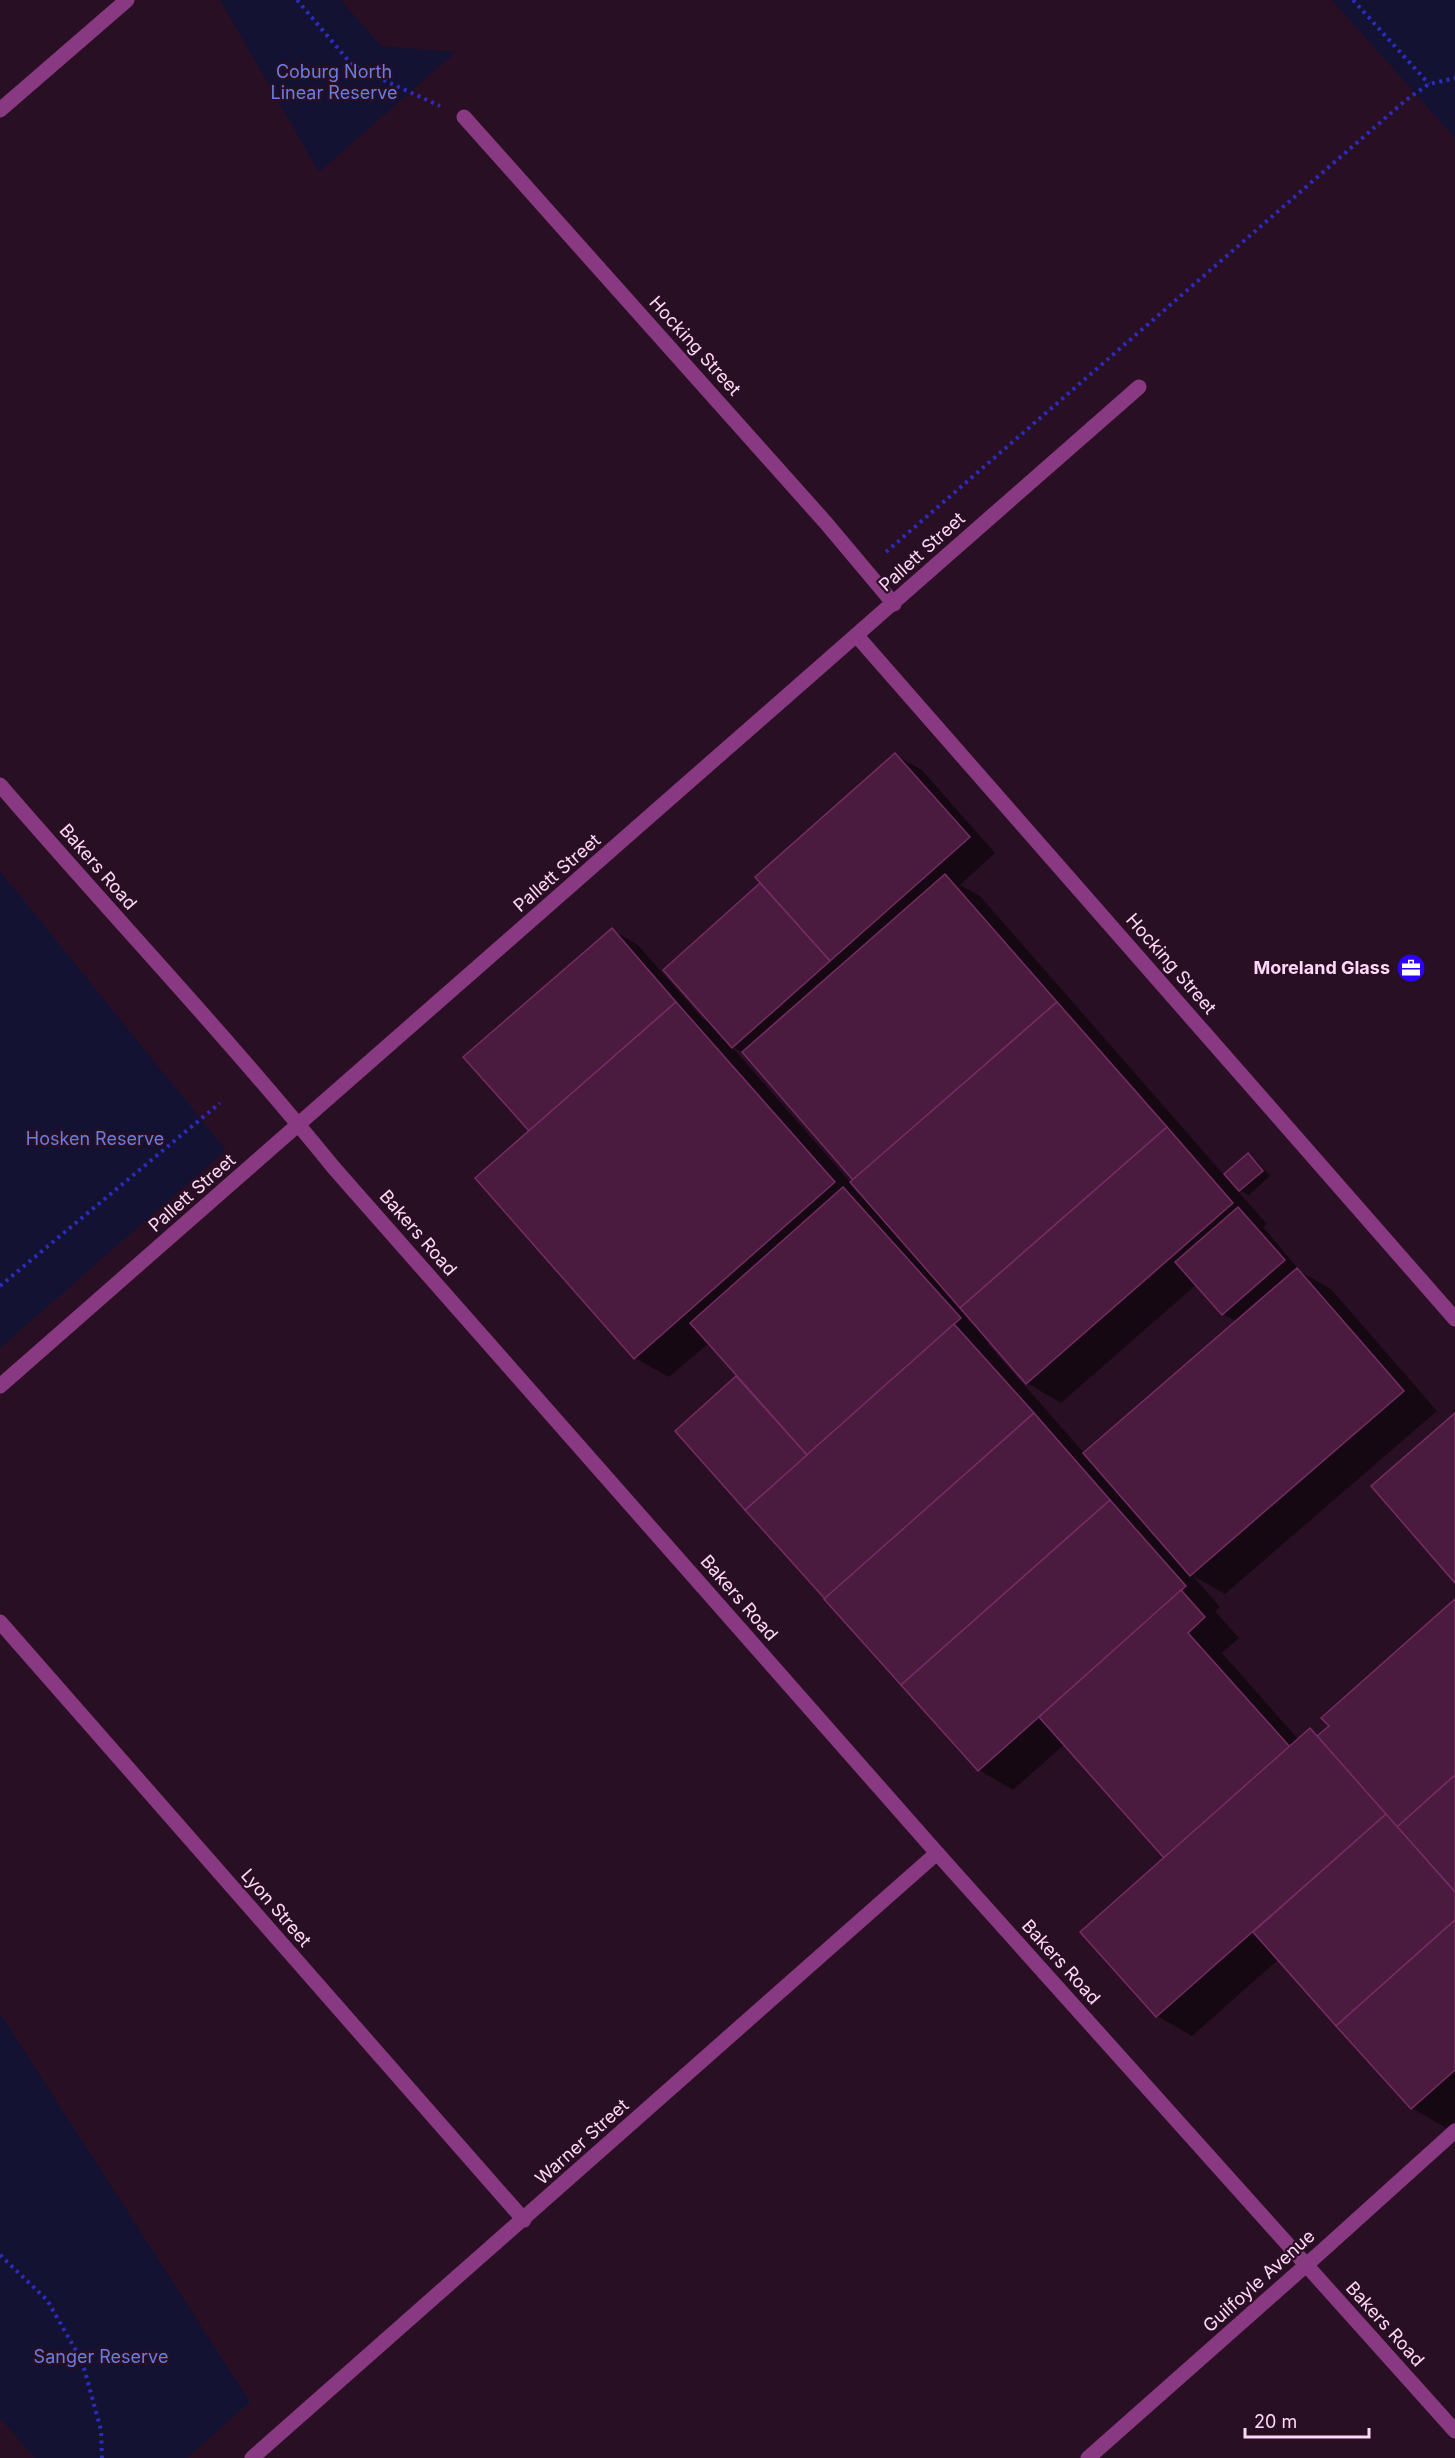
<svg xmlns="http://www.w3.org/2000/svg" width="1455" height="2458" viewBox="0 0 1455 2458" font-family="Inter,sans-serif">
<rect width="100%" height="100%" fill="#290f23"/>
<g fill="#131233">
<path d="M220,0H341L381,46L456,52L319,172Z"/>
<path d="M1332,0H1455V138Z"/>
<path d="M0,871L226,1150L0,1348Z"/>
<path d="M0,2013L250,2402L187,2458H35L0,2418Z"/>
</g>
<path fill="#0007" fill-rule="evenodd" d="M895,755L922,770L995,853L960,885L980,896L1224,1175L1248,1155L1256,1160L1270,1176L1249,1195L1235,1188L1267,1224L1263,1227L1301,1272L1331,1289L1437,1411L1225,1594L1193,1576L1220,1607L1215,1611L1239,1638L1222,1653L1299,1740L1310,1730L1320,1736L1455,1601V2120L1446,2128L1412,2108L1279,1959L1192,2036L1157,2016L1083,1933L1167,1858L1065,1744L1013,1790L979,1770L677,1431L738,1376L709,1343L669,1377L635,1358L531,1131L612,930L638,945L703,1019L712,1023L665,970L762,884ZM732,1047L746,1054L855,1180L851,1183ZM1197,1284L1223,1314L1237,1322L1085,1454L988,1344L991,1341L1027,1383L1061,1403Z"/>
<g fill="#4a1b3e" stroke="#772c64" stroke-width="1.5">
<path d="M895,753L970,837L830,961L755,877Z"/>
<path d="M945,874L1057,1002L853,1180L742,1052Z"/>
<path d="M760,883L830,961L732,1048L663,970Z"/>
<path d="M612,928L676,1002L529,1131L463,1057Z"/>
<path d="M676,1002L835,1182L634,1359L475,1178Z"/>
<path d="M1057,1002L1167,1127L960,1308L850,1182Z"/>
<path d="M1167,1127L1233,1203L1026,1384L960,1308Z"/>
<path d="M1248,1153L1263,1171L1239,1191L1224,1174Z"/>
<path d="M843,1187L961,1318L807,1455L690,1323Z"/>
<path d="M1238,1207L1285,1260L1222,1315L1175,1262Z"/>
<path d="M1297,1268L1404,1391L1190,1576L1083,1453Z"/>
<path d="M954,1324L1034,1413L825,1599L745,1510Z"/>
<path d="M736,1376L807,1455L745,1510L675,1431Z"/>
<path d="M1034,1413L1110,1500L901,1685L824,1599Z"/>
<path d="M1455,1413V1583L1371,1486Z"/>
<path d="M1110,1500L1186,1586L978,1771L901,1685Z"/>
<path d="M1181,1590L1205,1617L1188,1633L1290,1747L1164,1858L1039,1717Z"/>
<path d="M1455,1599V1775L1397,1827L1317,1736L1329,1726L1321,1718Z"/>
<path d="M1310,1728L1386,1814L1156,2017L1080,1932Z"/>
<path d="M1455,1775V1892L1397,1827Z"/>
<path d="M1386,1814L1455,1892V1920L1336,2026L1253,1932Z"/>
<path d="M1455,1920V2070L1411,2109L1336,2026Z"/>
</g>
<g fill="none" stroke-linecap="round" stroke-linejoin="round">
<g stroke="#2c2cbe" stroke-width="4" stroke-dasharray="3 4.5" stroke-linecap="butt">
<path d="M297,0L353,66L440,106"/>
<path d="M1353,0L1429,84"/>
<path d="M886,552L1406,100L1429,84L1455,78"/>
<path d="M0,1286L220,1103"/>
<path d="M0,2255L47,2300L82,2361L101,2430L102,2458"/>
</g>
<g stroke="#893981" stroke-width="15">
<path d="M0,110L127,0"/>
<path d="M464,117L826,523L894,604"/>
<path d="M857,636L1455,1319"/>
<path d="M0,785C110,913 227,1036 334,1168L937,1853L1455,2431"/>
<path d="M0,1386L1139,387"/>
<path d="M0,1622L524,2220"/>
<path d="M252,2458L937,1853"/>
<path d="M1088,2458L1322,2251L1455,2131"/>
</g>
</g>
<defs>
<g id="office-disc" transform="scale(1.5)"><circle r="9.5" fill="#2b03ff" stroke="#290f23"/><path d="M-6-3h4V-5.5h4V-3h4V5H-6ZM-1-4.5V-3h2v-1.5ZM-6 0V1H6V0Z" fill="#fff"/></g>
</defs>
<g fill-rule="evenodd">
<use href="#office-disc" x="1411" y="968"/>
</g>
<g text-anchor="middle" stroke-width="4.5" stroke-linejoin="round" paint-order="stroke">
<g font-size="18" fill="#667fe5" stroke="#290f23">
<text x="334" y="78">Coburg North<tspan x="334" dy="21">Linear Reserve</tspan></text>
<text x="95" y="1145">Hosken Reserve</text>
<text x="101" y="2363">Sanger Reserve</text>
</g>
<g font-size="18" fill="#ffd7f8" stroke="#290f23">
<text transform="translate(695 346) rotate(48)" y="6">Hocking Street</text>
<text transform="translate(922 552) rotate(-42)" y="6">Pallett Street</text>
<text transform="translate(98 867) rotate(49)" y="6">Bakers Road</text>
<text transform="translate(557 873) rotate(-41)" y="6">Pallett Street</text>
<text transform="translate(1171 964) rotate(49)" y="6">Hocking Street</text>
<text transform="translate(192 1193) rotate(-41)" y="6">Pallett Street</text>
<text transform="translate(418 1233) rotate(49)" y="6">Bakers Road</text>
<text transform="translate(739 1598) rotate(49)" y="6">Bakers Road</text>
<text transform="translate(276 1908) rotate(49)" y="6">Lyon Street</text>
<text transform="translate(1061 1962) rotate(48)" y="6">Bakers Road</text>
<text transform="translate(582 2142) rotate(-42)" y="6">Warner Street</text>
<text transform="translate(1259 2281) rotate(-42)" y="6">Guilfoyle Avenue</text>
<text transform="translate(1385 2324) rotate(48)" y="6">Bakers Road</text>
</g>
<g font-size="18" font-weight="bold" fill="#ffd7f8" stroke="#290f23" text-anchor="end">
<text x="1390" y="974">Moreland Glass</text>
</g>
</g>
<path d="M1245 2428v9h124v-9" fill="none" stroke="#ffd7f8" stroke-width="3"/>
<text x="1254" y="2428" font-size="18" fill="#ffd7f8" stroke="#290f23" stroke-width="4.5" paint-order="stroke">20 m</text>
</svg>
